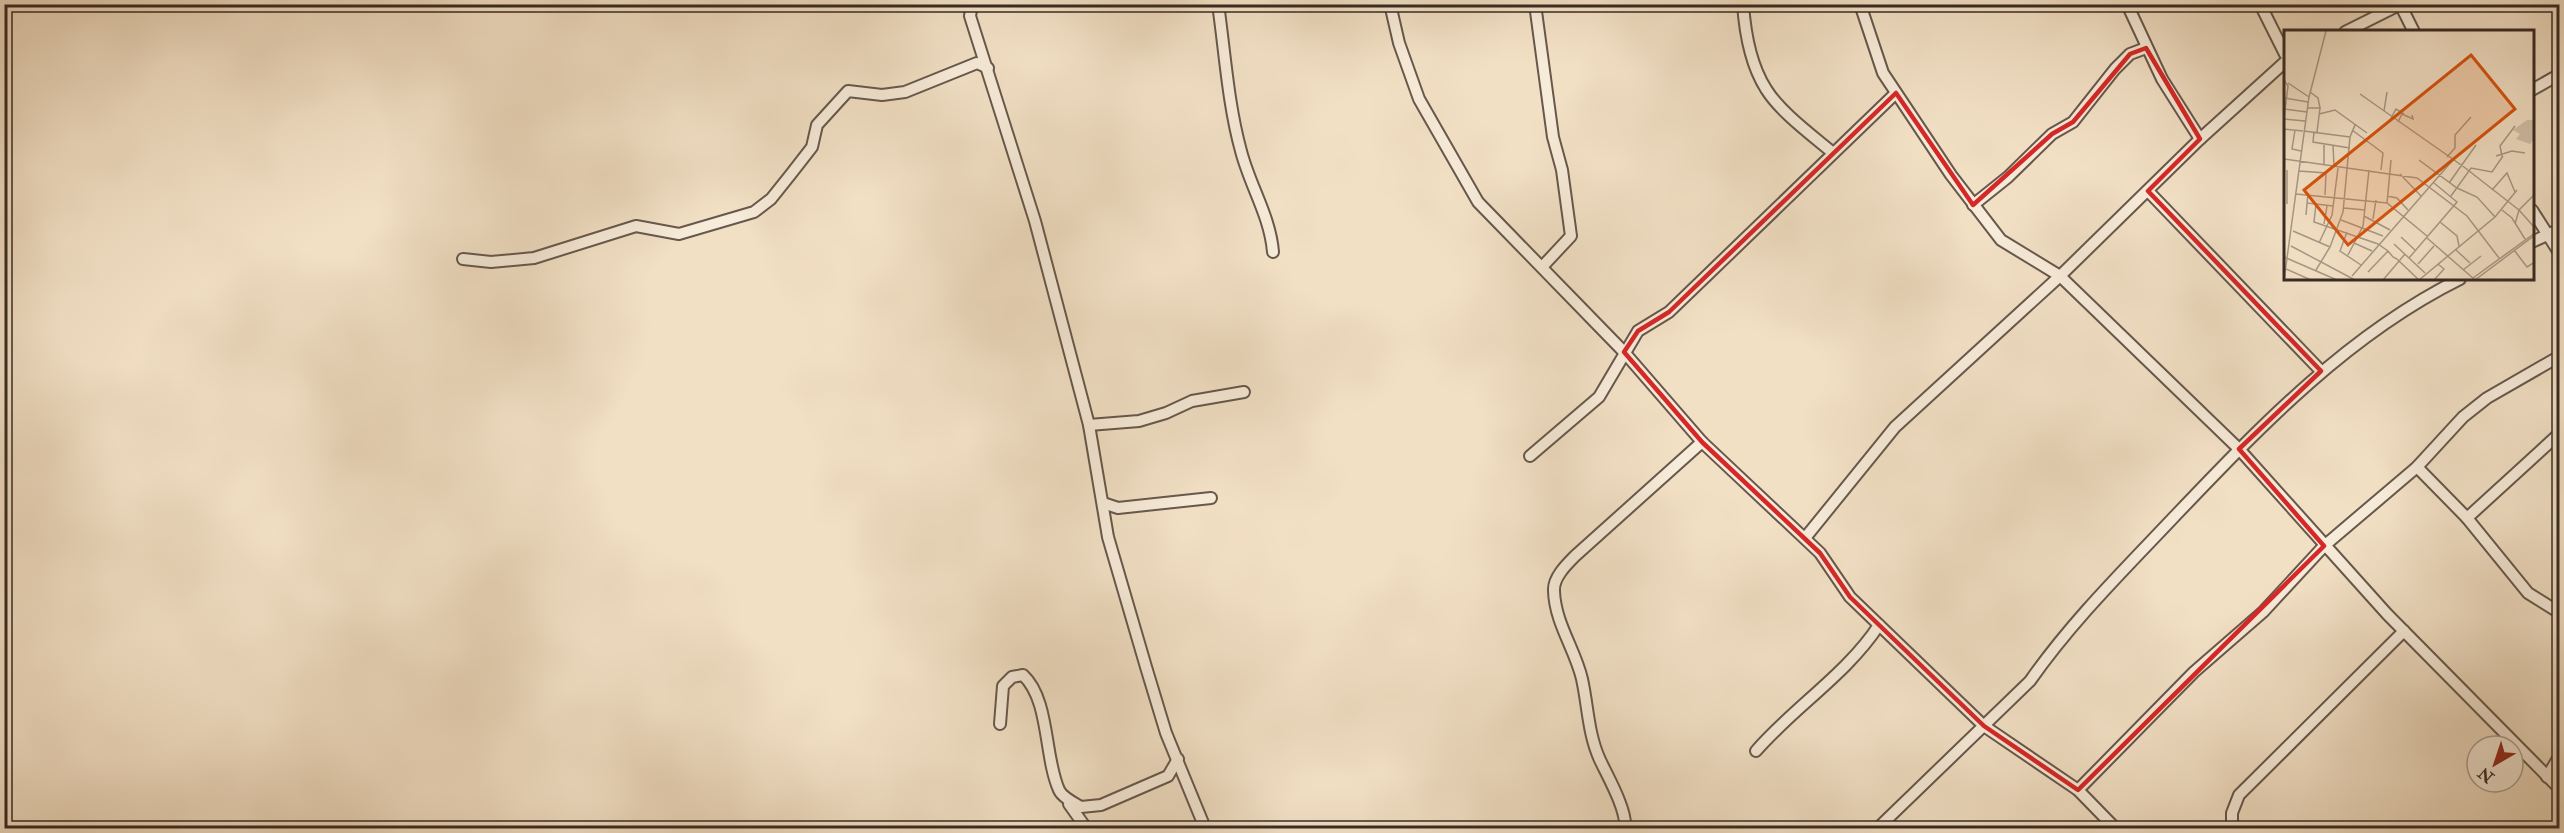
<svg xmlns="http://www.w3.org/2000/svg" width="2564" height="833" viewBox="0 0 2564 833" font-family="'IM FELL Double Pica',serif">
<rect width="100%" height="100%" fill="#f2e0c5"/>
<filter id="stains"><feTurbulence type="fractalNoise" baseFrequency=".00333" numOctaves="4"/><feColorMatrix values="0 0 0 0 .2 0 0 0 0 .09 0 0 0 0 .02 0 0 0 .5 -.17"/></filter>
<radialGradient id="worn" r=".72"><stop offset=".6" stop-color="#630" stop-opacity="0"/><stop offset="1" stop-color="#630" stop-opacity=".3"/></radialGradient>
<g fill="none" stroke-linecap="round" stroke-linejoin="round">
<g stroke="#66584c" stroke-width="14">
<g id="minor">
<path d="M972,4L970,16L1035,221L1089,425L1108,537L1146,667L1166,733L1205,828"/>
<path d="M1218,4C1225,53 1228,104 1241,151C1250,186 1270,216 1273,252"/>
<path d="M1390,4L1399,43L1419,99L1478,202L1624,352L1702,442L1820,553L1850,597L1984,726L2078,790L2115,828"/>
<path d="M1535,4L1553,137L1562,170L1571,236L1542,267"/>
<path d="M1743,4C1745,33 1750,64 1766,89C1780,112 1813,136 1833,153"/>
<path d="M1860,4L1883,73L1951,175L2001,240L2060,276L2239,449L2387,614L2560,789"/>
<path d="M2127,4L2162,79L2200,139"/>
<path d="M2260,4L2285,54"/>
<path d="M2400,4L2414,32"/>
<path d="M2345,32L2401,4"/>
<path d="M2532,90L2560,74"/>
<path d="M2148,191L2321,371"/>
<path d="M1973,205L2008,177L2052,134L2073,122L2115,69L2130,54L2146,48"/>
<path d="M2532,210L2560,254"/>
<path d="M2532,242L2560,229"/>
<path d="M463,259L491,262L534,258L636,226L679,234L754,212L771,199L791,174L812,147L817,125L848,91L882,95L905,92L977,63L988,68"/>
<path d="M1089,425L1139,421L1166,413L1192,401L1244,392"/>
<path d="M1530,456L1599,397L1638,331L1669,312L1896,93"/>
<path d="M2417,467L2467,518L2528,593L2560,613"/>
<path d="M1103,503L1118,508L1211,498"/>
<path d="M2467,518L2560,433"/>
<path d="M1805,538L1895,427L2060,276L2200,139L2285,62"/>
<path d="M1000,724L1003,686L1012,677L1023,675C1050,700 1044,757 1059,790C1062,797 1074,803 1081,807L1101,805L1168,776L1178,759"/>
<path d="M1756,751C1794,707 1847,674 1879,625"/>
<path d="M2547,777L2560,755"/>
<path d="M2078,790L2194,672L2263,612L2324,546L2417,467L2463,417L2487,398L2560,356"/>
<path d="M1069,804L1086,828"/>
<path d="M1625,828C1627,810 1608,777 1600,760C1588,734 1588,706 1582,679C1575,649 1555,623 1554,591C1553,578 1566,565 1575,556L1702,442"/>
<path d="M1878,828L2030,681C2072,621 2124,570 2174,517C2260,427 2347,335 2460,279"/>
<path d="M2237,828L2232,823V813L2239,795L2404,631"/>
</g>
</g>
<use href="#minor" stroke="#f7ebd9" stroke-width="10"/>
</g>
<path fill="none" stroke="#d62828" stroke-width="4.5" stroke-linejoin="round" d="M2146,48L2200,139L2148,191L2321,371L2239,449L2324,546L2078,790L1984,726L1850,597L1820,553L1702,442L1624,352L1638,331L1669,312L1896,93L1973,205L2052,134L2073,122L2130,54Z"/>
<g transform="translate(2284 30)">
<rect width="250" height="250" fill="#f2e0c5"/>
<path d="M243,90H250V109L246,114L232,109L236,104L229,100Z" fill="#d2c1aa"/>
<path fill="none" stroke="#a89785" stroke-width="1.5" d="M0,50L4,56L0,88M4,53L25,67M26,62L34,68L36,78M76,64L180,137L235,180L251,198M0,68L24,72M23,78H36L33,102M1,79L23,82M100,81L103,62M35,84L51,80L83,103M107,88L112,79L120,84M0,89L21,91M114,92L118,84L129,89L128,85M0,99L19,101M11,100L8,119L17,121M68,100L99,123L97,140M20,101L66,107M30,102L29,112L66,118M49,115L50,136M212,126L228,121L241,123M218,126L216,116L231,96M163,127L171,118V105L187,87M0,129L133,148L183,186L215,228M135,130L173,158L193,167L211,187M40,134V113M15,141L42,143L41,165M116,144L137,166M165,153L192,115M208,160L223,143L231,162M12,164L103,173L143,206M103,166L113,168L124,180M167,166L187,138L208,142L219,126M23,173L49,176M103,173L107,130M3,174V140M32,174L30,192L94,214L104,221L109,227L113,229L115,231L135,250L211,187L233,160M60,178L81,180M218,180L228,188L241,209M22,185L24,163M80,186L106,200M89,189L92,170M57,190L99,206M156,192L173,206L175,216M40,194L43,176M231,194L235,180L251,164M9,201L46,217M63,202L56,221L77,235M117,207L132,221M143,208L190,249M35,213L48,185L54,138M70,213L88,221M110,214L141,243M7,216L71,250M172,220L186,233M230,220L243,237L251,232M64,225L79,196L85,140M0,227L53,250M125,228L173,172L150,153M134,234L150,216M2,239L27,250M32,240L46,217L59,182L66,107L71,95M179,240L197,226M84,242L104,221M68,246L168,131M189,248L251,203M0,250L25,67L42,1M99,250L121,224M150,250L160,239L154,234M191,250L251,205"/>
<path fill="#d6540e" fill-opacity="0.15" stroke="#d6540e" stroke-width="3" d="M187,25L231,79L64,215L20,160Z"/>
<rect width="250" height="250" fill="none" stroke="#382a24" stroke-width="3"/>
</g>
<rect width="2564" height="833" fill="none" stroke="#f2e0c5" stroke-width="24"/>
<rect x="6" y="6" width="2552" height="821" fill="none" stroke="#382a24" stroke-width="3"/>
<rect x="12" y="12" width="2540" height="809" fill="none" stroke="#382a24" stroke-width="1.5"/>
<g transform="translate(2495 764) rotate(219)"><circle r="28" fill="#f7ebd9" stroke="#ab9e91" stroke-width="1.5"/>
<path d="M0-4.5L10 22L0 15L-10 22Z" fill="#8f2418"/>
<text y="-9" font-size="16" font-weight="bold" text-anchor="middle" fill="#382a24">N</text>
</g>
<rect width="100%" height="100%" filter="url(#stains)"/>
<rect width="100%" height="100%" fill="url(#worn)"/>
</svg>
